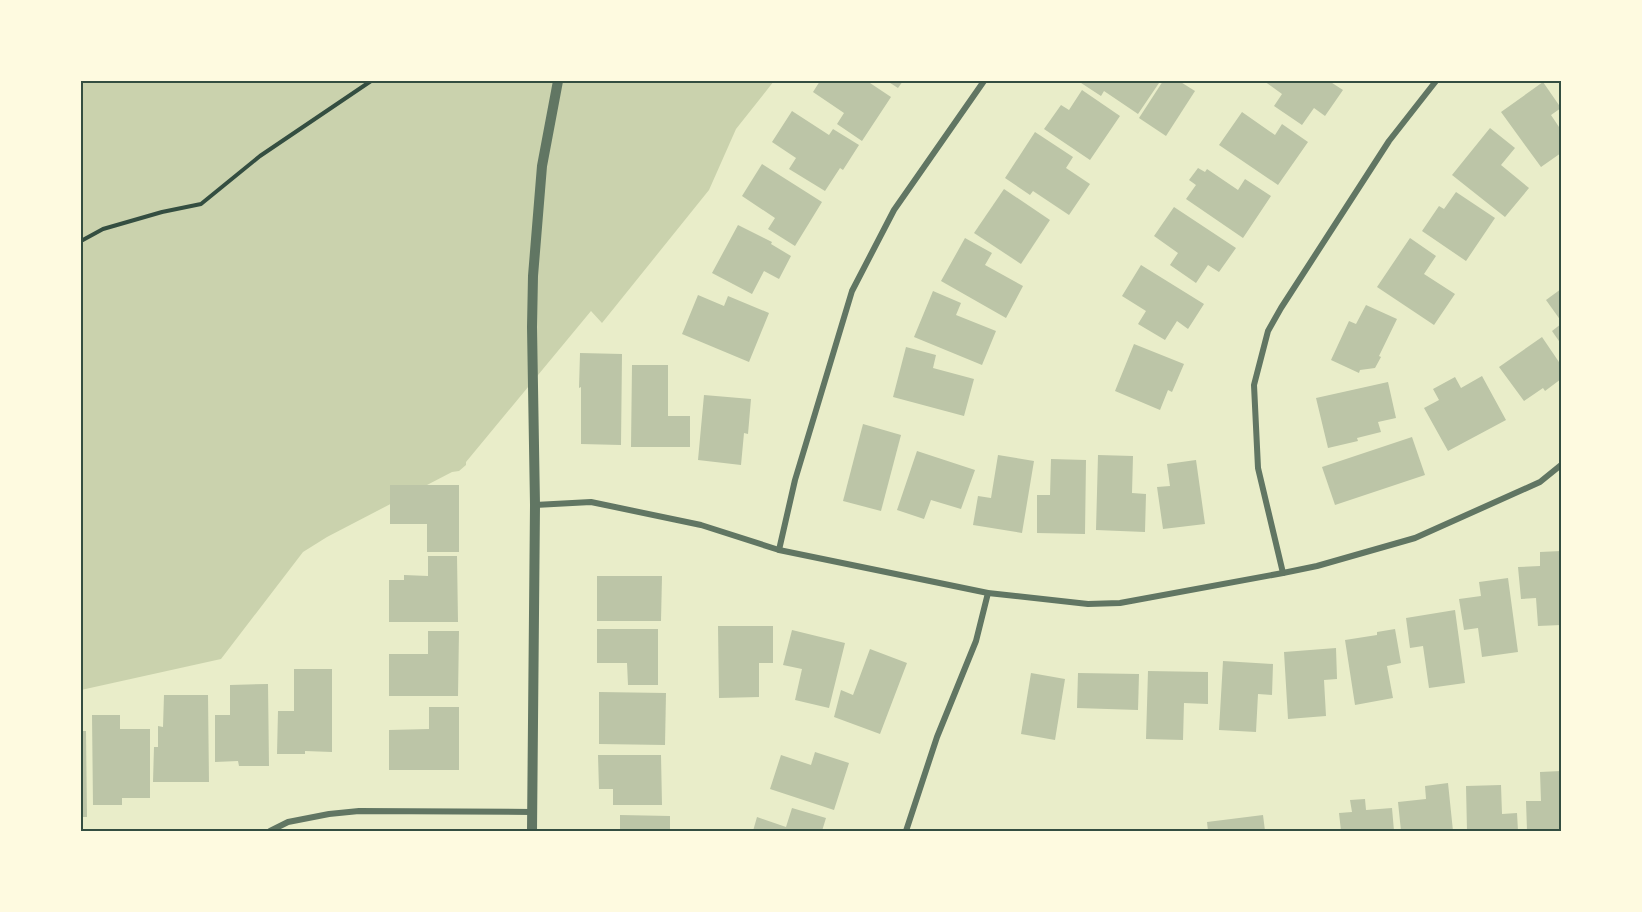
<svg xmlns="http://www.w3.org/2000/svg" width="1642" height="912" viewBox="0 0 1642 912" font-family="'Noto Sans',sans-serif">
<rect width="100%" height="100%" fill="#e9edc9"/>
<path fill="#cad2ad" d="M81,81H774L736,129L709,190L602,323L591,311L466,462V465L459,471L452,472L327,537L303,552L221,659L81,690Z"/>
<g fill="#bcc5a7">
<path d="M820,81H867L891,97L862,141L837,124L844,113L813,92Z"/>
<path d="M887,81H903L898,88Z"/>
<path d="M1078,81H1157L1159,83L1138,114L1104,91L1101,96Z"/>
<path d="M1163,81H1179L1195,91L1166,136L1139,118Z"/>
<path d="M1264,81H1329L1343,90L1325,116L1314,108L1302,125L1274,106L1282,94Z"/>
<path d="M1543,82L1561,108L1551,115L1561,130V153L1541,167L1501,112Z"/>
<path d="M1082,90L1120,116L1090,160L1044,129L1061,105L1069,110Z"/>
<path d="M792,111L829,135L833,129L859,145L843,170L840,168L825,191L789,169L796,158L772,142Z"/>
<path d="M1242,112L1275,135L1282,124L1308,142L1278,185L1219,145Z"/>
<path d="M1490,128L1515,148L1501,165L1529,188L1505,217L1452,175Z"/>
<path d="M1035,132L1073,157L1066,168L1090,184L1069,215L1033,191L1030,195L1005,178Z"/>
<path d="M762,164L822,202L795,246L768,229L775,218L742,196Z"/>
<path d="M1198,168L1205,172L1207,169L1238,190L1245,179L1271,196L1243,238L1186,199L1196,185L1189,180Z"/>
<path d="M1004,189L1050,220L1021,264L974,233Z"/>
<path d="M1456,192L1495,218L1466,261L1422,231L1439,206L1444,209Z"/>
<path d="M1174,207L1236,248L1219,272L1208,265L1196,283L1170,265L1178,253L1154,236Z"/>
<path d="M738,225L772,242L771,244L791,256L779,279L764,271L752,294L712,273Z"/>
<path d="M965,238L992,253L985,265L1023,286L1006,318L941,281Z"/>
<path d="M1410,238L1436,256L1424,274L1455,294L1434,325L1377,287Z"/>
<path d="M1141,265L1204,304L1188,329L1177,321L1165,340L1138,324L1146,311L1122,296Z"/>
<path d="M1561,289V321L1546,300Z"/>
<path d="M933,291L961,303L956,315L996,331L982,365L914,337Z"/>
<path d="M698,295L724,306L728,296L769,313L749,362L682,334Z"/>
<path d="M1366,305L1397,319L1379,356L1381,357L1375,368L1360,370L1359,373L1331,360L1349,321L1356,324Z"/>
<path d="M1561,324V344L1552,331Z"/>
<path d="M1542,337L1561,365V379L1545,391L1543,388L1524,401L1499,367Z"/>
<path d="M1134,344L1184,364L1172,392L1168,390L1160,410L1115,391Z"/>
<path d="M906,347L936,355L933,368L974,379L964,416L893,397Z"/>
<path d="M580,353L622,354L621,445L581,444V387L579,388Z"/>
<path d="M632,365H668V416H690V447H631Z"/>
<path d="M1482,376L1506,420L1448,451L1424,408L1439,400L1433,389L1455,377L1461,388Z"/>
<path d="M1388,382L1396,418L1378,422L1381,432L1357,438L1358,441L1328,448L1316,398Z"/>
<path d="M704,395L751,399L748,434L744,433L741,465L698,460Z"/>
<path d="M863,424L901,435L881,511L843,501Z"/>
<path d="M1412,437L1425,475L1335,505L1322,467Z"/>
<path d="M917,451L975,470L961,509L931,500L924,519L897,510Z"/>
<path d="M998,455L1034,461L1022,533L973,525L978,496L991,498Z"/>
<path d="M1098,455L1133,456L1132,493L1146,494L1145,532L1096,530Z"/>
<path d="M1051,459L1086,460L1085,534L1037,533V495H1050Z"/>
<path d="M1196,460L1205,524L1163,529L1157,487L1170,486L1167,464Z"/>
<path d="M390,485H459V552H427V524H390Z"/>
<path d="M1561,551V625L1538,626L1536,598L1521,599L1518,567L1540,566V552Z"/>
<path d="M428,556H457L458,622H389V580H404V575L428,576Z"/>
<path d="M597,576H662L661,621H597Z"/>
<path d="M1508,578L1518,652L1482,657L1478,628L1464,630L1459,599L1481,596L1479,582Z"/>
<path d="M1455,610L1465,683L1429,688L1423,646L1410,648L1406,618Z"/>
<path d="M718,626H773V663H759V697L719,698Z"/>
<path d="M597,629H658V685H628L627,663H597Z"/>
<path d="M1395,629L1401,663L1387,666L1393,698L1355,705L1345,640L1377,635V632Z"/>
<path d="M792,630L845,643L829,708L795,700L802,669L783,665Z"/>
<path d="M428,631H459L458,696H389V654H428Z"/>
<path d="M1336,648L1337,679L1324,680L1326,716L1288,719L1284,652Z"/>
<path d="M870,649L907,663L880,734L834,717L841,690L853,695Z"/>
<path d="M1223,661L1273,664L1272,695L1258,694L1256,732L1219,730Z"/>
<path d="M294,669H332V752L305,751V754H277L278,711H294Z"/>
<path d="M1148,671L1208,672V704L1184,703L1183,740L1146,739Z"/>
<path d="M1031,673L1065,679L1055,740L1021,734Z"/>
<path d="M1078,673L1139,674L1138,710L1077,708Z"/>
<path d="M268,684L269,766H239L238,761L215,762V715H230V685Z"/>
<path d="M599,692L666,693L665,745L599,744Z"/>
<path d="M164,695H208L209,782H153L154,747H158V726L163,727Z"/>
<path d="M429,707H459V770H389V730L429,729Z"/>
<path d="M92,715H120V729H150V798H122V805H93Z"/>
<path d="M81,731H86L87,817H81Z"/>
<path d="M815,752L849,763L834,810L770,789L781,755L811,765Z"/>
<path d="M598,755H661L662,805H613V789H599Z"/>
<path d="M1561,771V831H1527L1526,801H1541L1540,772Z"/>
<path d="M1448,783L1453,831H1401L1398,802L1426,799L1425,786Z"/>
<path d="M1501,785L1502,814L1517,813L1518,831H1467L1466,786Z"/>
<path d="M1365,799L1366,810L1392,808L1394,831H1341L1339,813L1352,812L1350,800Z"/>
<path d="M792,808L826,818L822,831H753L757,817L786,827Z"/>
<path d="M620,815L670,816V831H620Z"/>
<path d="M1263,815L1265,831H1208L1207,822Z"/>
</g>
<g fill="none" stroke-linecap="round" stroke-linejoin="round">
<path stroke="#344e41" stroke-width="4" d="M81,241L103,229L162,212L201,204L260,156L371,81"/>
<g stroke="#617663" stroke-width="6">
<path d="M535,505L591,502L701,525L779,550L988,593L1088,604L1120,603L1283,573L1317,566L1415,538L1540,482L1561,465"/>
<path d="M779,550L795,480L852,291L894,210L984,81"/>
<path d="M1283,573L1258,468L1254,385L1268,331L1281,308L1389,141L1436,81"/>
<path d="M270,831L288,822L329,814L359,811L532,812"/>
<path d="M906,831L937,737L976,641L988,593"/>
</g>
<path stroke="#617663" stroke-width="10" d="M532,831L535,505L532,327L533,276L542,166L558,81"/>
</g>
<rect width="1642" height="912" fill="none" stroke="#fefae0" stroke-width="165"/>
<rect x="82" y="82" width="1478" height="748" fill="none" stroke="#344e41" stroke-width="2"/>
</svg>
